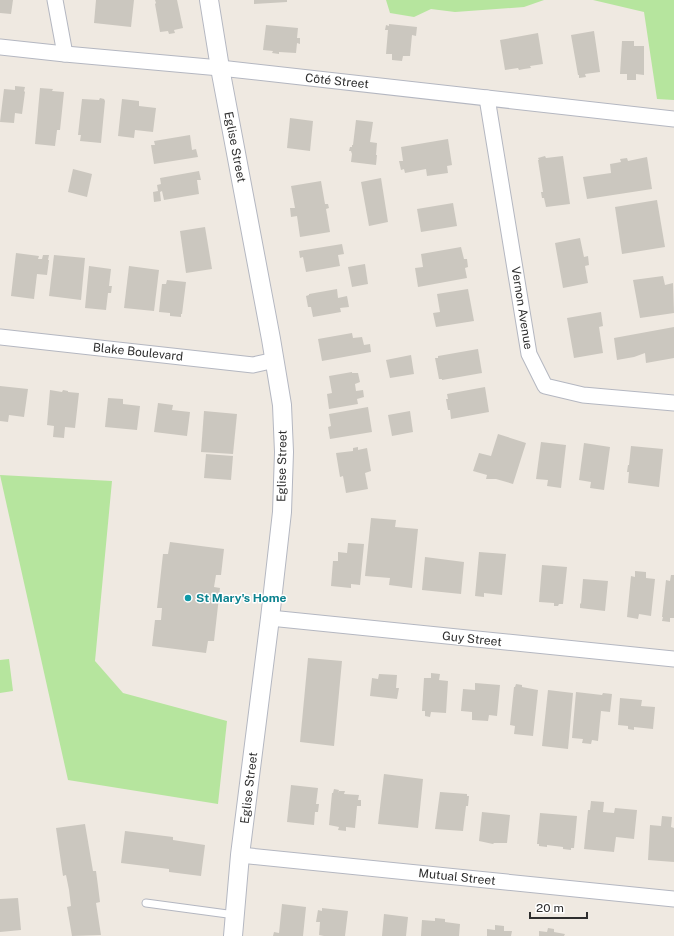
<svg xmlns="http://www.w3.org/2000/svg" width="674" height="936" viewBox="0 0 674 936" font-family="'Public Sans',sans-serif">
<rect width="100%" height="100%" fill="#efe9e1"/>
<g fill="#b6e59e">
<path d="M386,0H544L524,7L455,12L431,9L414,17L390,13Z"/>
<path d="M593,0H674V100L657,99L644,12Z"/>
<path d="M0,475L112,481L95,661L123,693L227,721L218,804L68,780Z"/>
<path d="M9,659L13,691L0,693V660Z"/>
</g>
<g fill="#cbc7bf">
<path d="M0,0H13L11,14L0,13Z"/>
<path d="M96,0H134L131,27L94,23Z"/>
<path d="M155,0H177L183,28L174,30L175,33L169,34L168,31L160,32L155,4L156,3Z"/>
<path d="M254,0H287V2L254,4Z"/>
<path d="M389,24L417,27L416,36L412,35L410,56H403L402,61L392,60V54H386L388,30H385L386,25L389,26Z"/>
<path d="M266,25L298,28L297,38H300V44L297,43L296,53L279,52V54L272,53L273,51L263,50Z"/>
<path d="M594,31L600,72L585,74L586,77L579,78V75H578L571,35Z"/>
<path d="M538,33L543,64L530,66L531,68L524,69L519,70L518,68L505,70L500,40Z"/>
<path d="M622,41H634V46H644V75L636,74V80H627V74H620Z"/>
<path d="M15,86L25,87L24,91L25,92L22,114L15,113L14,123L0,122L4,89L15,90Z"/>
<path d="M40,88L53,89L52,91L64,92L60,130H57L55,146L35,144Z"/>
<path d="M100,98L104,99L105,101L101,143L80,141L81,135H78L82,99L99,100Z"/>
<path d="M122,99L139,101V106L156,108L153,132L135,130L134,138L118,136Z"/>
<path d="M290,118L313,121L310,151L287,148Z"/>
<path d="M356,120L373,122L370,142L377,143L376,155H377L376,165L351,162L352,154L351,151H349L350,147H352V145H353Z"/>
<path d="M190,135L192,150L196,149L198,157L154,164L151,145H155L154,141Z"/>
<path d="M448,139L452,165L447,166L448,173L427,176L426,169L405,173L404,169L401,170L399,161H403L401,147Z"/>
<path d="M545,156L546,158L563,156L570,204L546,207L544,198H542L541,192H543L538,160H539L538,158Z"/>
<path d="M647,157L652,189L587,199L583,177L611,173L610,164L621,162L620,159L627,158L628,161Z"/>
<path d="M73,169L92,174L87,197L68,192Z"/>
<path d="M199,171L201,180H197L199,194L164,200L162,191L160,192L161,201L154,202L153,192L158,191L157,185L161,184L160,178Z"/>
<path d="M381,178L388,222L369,226L361,182Z"/>
<path d="M321,181L325,204H328L329,208L326,209L330,232L300,237L297,216L291,217L290,208H295L291,186Z"/>
<path d="M657,200L665,247L622,254L615,207Z"/>
<path d="M453,203L457,226L421,232L417,209Z"/>
<path d="M205,227L212,269L186,273L180,231Z"/>
<path d="M580,238L584,257L588,256L589,265L585,266L588,283L563,288L555,243Z"/>
<path d="M342,244L344,254L338,255L340,266L306,272L303,257L300,258L299,251Z"/>
<path d="M461,247L464,259H467L468,267L465,268L467,278L418,287L415,268L423,267L421,254Z"/>
<path d="M16,253L39,256L38,259H42L43,255H49L48,260H49L47,275L37,274L34,299L11,296Z"/>
<path d="M54,255L85,258L81,300L49,296Z"/>
<path d="M365,264L368,284L352,287L348,267Z"/>
<path d="M89,266L111,269L109,286H112L111,293H108L106,310L85,308Z"/>
<path d="M129,266L159,270L154,311L124,308Z"/>
<path d="M663,276L665,285L673,283L674,313L640,318L633,280Z"/>
<path d="M167,280L186,282L182,314H181V317L170,316V313L159,312L162,284H166Z"/>
<path d="M337,289L338,298L347,296L349,307L340,308L341,312L313,317L311,307H308L306,296L309,295V294Z"/>
<path d="M468,289L474,321L436,327L433,313L440,312L437,294Z"/>
<path d="M601,312L603,326L599,327L603,353L574,358L567,318Z"/>
<path d="M674,327V358L646,363L645,353L634,357L617,360L614,338Z"/>
<path d="M352,333L353,338L362,337L364,345L370,344L371,352L322,361L318,339Z"/>
<path d="M478,349L482,373L442,380V379H439L435,358H438V356Z"/>
<path d="M411,355L414,374L390,378L386,360Z"/>
<path d="M352,372V373H358L360,382L355,384L356,391L363,390L364,397L357,399L358,404L329,409L327,394L332,393L329,376Z"/>
<path d="M0,386L28,389L24,417L9,415L8,422L0,421Z"/>
<path d="M485,387L489,412L451,419L450,410H448L446,399H448L447,394Z"/>
<path d="M50,390L62,392L63,390L68,391V392L79,393L75,428L65,427L64,438L53,437L54,426L47,425Z"/>
<path d="M108,398L123,399V404L140,406L137,430L105,427Z"/>
<path d="M158,403L173,405L172,410L190,412L187,436L154,432Z"/>
<path d="M368,407L372,432L330,439L328,427L331,426L329,414Z"/>
<path d="M204,411L237,414L233,454L201,452Z"/>
<path d="M410,411L413,432L392,436L388,415Z"/>
<path d="M498,434L526,443L513,484L496,479H486L487,475L473,471L479,453L491,456Z"/>
<path d="M541,442L566,445L561,488L547,486L548,480L536,479Z"/>
<path d="M584,443L610,447L604,490L590,488L591,482L579,480Z"/>
<path d="M631,446L663,449L659,487L628,483L629,472H627L628,465H629Z"/>
<path d="M358,447V450L367,448L371,471L365,473L368,489L346,493L343,476L340,477L336,453L353,451V448Z"/>
<path d="M206,454L233,456L231,480L204,478Z"/>
<path d="M371,518L396,520L395,527L418,529L412,588L389,585L390,578L365,576Z"/>
<path d="M170,542L224,549L221,575H216L214,587L220,588L214,641H208L206,653L152,646L155,620H161L162,608H157L163,554H168Z"/>
<path d="M348,543L364,544L360,585L351,584V588L331,586L333,561H338V552L347,553Z"/>
<path d="M479,552L506,554L502,595L484,593V597L475,596Z"/>
<path d="M425,557L464,562L461,594L422,590Z"/>
<path d="M542,565L567,567L563,604H559L558,606H554V603L539,602Z"/>
<path d="M635,571L646,572V578L655,579L651,616L639,614L638,619L627,617L631,576L635,577Z"/>
<path d="M671,575H674V618H670V622L662,621L663,617H662L666,580L670,581Z"/>
<path d="M583,579L608,581L605,611L580,608V603L581,604Z"/>
<path d="M308,658L342,661L334,746L300,742Z"/>
<path d="M431,673L440,674L439,680L448,681L446,713L431,712L430,717L425,716V711H422L424,678H431Z"/>
<path d="M379,674L397,675L396,688H399L397,699L370,696L372,678L378,679Z"/>
<path d="M475,683L500,685L497,716L489,715L488,721L472,720V712L461,711L463,689L475,690Z"/>
<path d="M516,684L522,685V687L538,690L533,736L514,734L515,726L510,725L514,687H515Z"/>
<path d="M548,690L573,693L568,749L542,746Z"/>
<path d="M576,692L602,695L603,693L612,694L610,712L601,711L598,741L592,740L591,744L582,743L583,739L572,738Z"/>
<path d="M620,698L642,700L641,706L655,707L653,729L634,727V730L628,729V726L618,725Z"/>
<path d="M384,774L423,779L418,828L378,824Z"/>
<path d="M291,785L318,788L316,804H319L318,812H315L314,825L287,822Z"/>
<path d="M334,789L339,790L338,793L339,791H345L344,794L359,795L358,800H361V806H357L355,828L346,827V831L338,830L339,827L329,825L332,793H333Z"/>
<path d="M440,792L467,794V796H469L468,806H466L463,831L435,829Z"/>
<path d="M591,801L604,802L603,812L614,813L615,808L637,810L634,839L616,837L614,852L584,849L588,810H590Z"/>
<path d="M482,812L510,815L507,843H494L493,844L479,841Z"/>
<path d="M540,813L577,816L574,848H571V850L563,849V847L547,845V847L539,846V844H537Z"/>
<path d="M662,816L672,817L671,827L674,828V862L648,860L650,825L661,826Z"/>
<path d="M85,824L93,871H96L98,886L100,902L96,903L101,935L72,936L67,907L71,906L69,890L66,875L63,876L56,828Z"/>
<path d="M125,831L173,837V840L205,845L201,876L169,872V869L121,863Z"/>
<path d="M18,898L21,930L0,932V899Z"/>
<path d="M282,904L306,907L303,936H273L274,932L279,933Z"/>
<path d="M322,908L348,911L345,936H324L319,935L320,922H316L318,910L322,911Z"/>
<path d="M384,914L408,917L406,936H382Z"/>
<path d="M435,918L445,919V922L460,924L459,936H421L422,920L435,921Z"/>
<path d="M495,925L504,926V931H512L511,936H487V929L495,930Z"/>
<path d="M548,928L554,929V932L565,934L564,936H539V931L547,932Z"/>
</g>
<g fill="none" stroke-linecap="round" stroke-linejoin="round">
<g stroke="#b4b7c1" stroke-width="9">
<path id="service" d="M146,903L235,915"/>
</g>
<g stroke="#b4b7c1" stroke-width="17">
<g id="minor">
<path d="M55,0L65,54"/>
<path d="M0,47L65,54L220,68L674,119"/>
<path d="M487,98L529,354L545,386L583,395L674,403"/>
<path d="M0,337L253,365L275,360"/>
<path d="M270,618L674,659"/>
<path d="M240,855L674,899"/>
</g>
</g>
<g stroke="#b4b7c1" stroke-width="20">
<path id="tertiary" d="M209,0L220,68L271,339L282,405L284,452L282,512L270,618L240,855L233,936"/>
</g>
<use href="#service" stroke="#fff" stroke-width="7"/>
<use href="#minor" stroke="#fff" stroke-width="15"/>
<use href="#tertiary" stroke="#fff" stroke-width="18"/>
</g>
<circle fill="#0f9aa8" stroke="#fff" stroke-width="1.5" cx="188" cy="598" r="4"/>
<g text-anchor="middle" stroke-width="3" stroke-linejoin="round" paint-order="stroke">
<g font-size="12" fill="#2e2e2e" stroke="#fff">
<text transform="translate(337 81) rotate(6)" y="4">Côté Street</text>
<text transform="translate(235 147) rotate(79)" y="4">Eglise Street</text>
<text transform="translate(522 308) rotate(81)" y="4">Vernon Avenue</text>
<text transform="translate(138 352) rotate(6)" y="4">Blake Boulevard</text>
<text transform="translate(282 466) rotate(-89)" y="4">Eglise Street</text>
<text transform="translate(472 639) rotate(6)" y="4">Guy Street</text>
<text transform="translate(249 788) rotate(-83)" y="4">Eglise Street</text>
<text transform="translate(457 877) rotate(6)" y="4">Mutual Street</text>
</g>
<g font-size="12" font-weight="bold" fill="#0d838f" stroke="#fff" text-anchor="start">
<text x="196" y="602">St Mary's Home</text>
</g>
</g>
<path d="M530 912v6h57v-6" fill="none" stroke="#2e2e2e" stroke-width="2"/>
<text x="536" y="912" font-size="12" fill="#2e2e2e" stroke="#ffffff" stroke-width="3" paint-order="stroke">20 m</text>
</svg>
